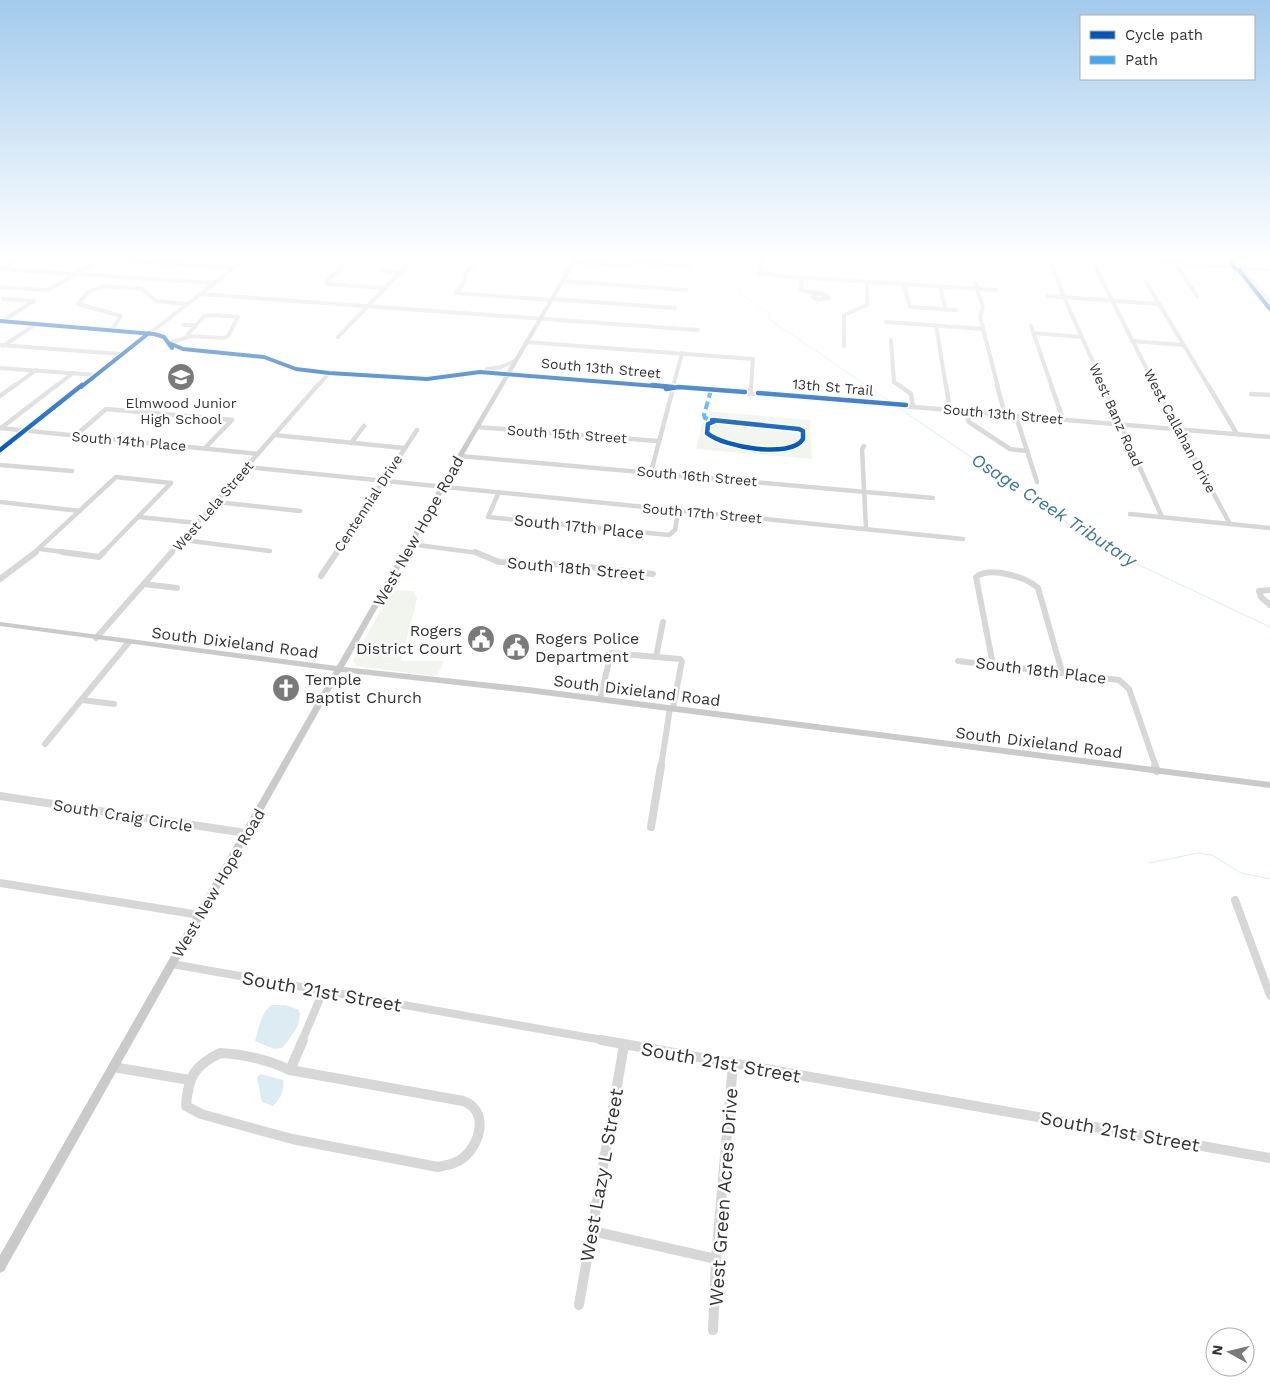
<svg xmlns="http://www.w3.org/2000/svg" width="1270" height="1392" viewBox="0 0 1270 1392" font-family="'Work Sans',sans-serif">
<rect width="100%" height="100%" fill="#fff"/>
<g fill="#f1f5ed">
<path d="M166,256H207L195,265L157,263Z"/>
<path d="M705,411L810,420L812,459L696,449Z"/>
<path d="M392,590L413,591L417,599L401,661H444L438,674L433,676L357,666L353,661Z"/>
</g>
<g fill="#ddebf3">
<path d="M272,1005H286L299,1010C303,1024 291,1037 282,1048L274,1049L255,1041C259,1029 261,1011 272,1005Z"/>
<path d="M260,1074L283,1080C285,1090 280,1099 273,1106L262,1102L257,1078Z"/>
</g>
<g fill="none" stroke-linecap="round" stroke-linejoin="round">
<g stroke="#ddebf3" stroke-width="1">
<path d="M714,256L737,265L742,269L739,292L770,315L769,319L892,403"/>
<path d="M899,408L1070,525L1118,555L1270,627"/>
<path d="M1149,863L1198,853L1212,855L1241,873L1270,879"/>
</g>
<g stroke="#d7d7d7" stroke-width="4">
<path d="M63,256L234,268"/>
<path d="M358,256L349,260L326,282L327,284L385,288"/>
<path d="M662,256L674,257"/>
<path d="M1049,256L1064,297L1104,387"/>
<path d="M1231,256L1270,303"/>
<path d="M1090,257L1156,387"/>
<path d="M573,262L629,266L631,262L689,266"/>
<path d="M1175,263L1197,296"/>
<path d="M2,268L23,256"/>
<path d="M0,269L214,283"/>
<path d="M380,270L400,273"/>
<path d="M759,272L778,276L996,290"/>
<path d="M759,275L762,256"/>
<path d="M802,278L801,290L826,295L829,298L818,300L813,297L816,294"/>
<path d="M562,281L686,290"/>
<path d="M1146,282L1209,387"/>
<path d="M975,283L983,307L980,317L998,387"/>
<path d="M904,285L910,307L956,310"/>
<path d="M0,287L48,290L101,259"/>
<path d="M940,287L946,310"/>
<path d="M456,293L551,300"/>
<path d="M456,293L464,283L465,275L479,256"/>
<path d="M200,294L698,330"/>
<path d="M1048,296L1158,304"/>
<path d="M3,299L34,301"/>
<path d="M552,299L675,308"/>
<path d="M213,315L238,317L228,336L223,338L191,336L188,334L204,316Z"/>
<path d="M0,321L154,334L164,337L169,346"/>
<path d="M1,322L34,301"/>
<path d="M886,322L983,329"/>
<path d="M183,325H196"/>
<path d="M936,325L946,387"/>
<path d="M1031,326L1052,387"/>
<path d="M111,331L121,316L78,304L88,292L103,286L142,289L156,301L187,304"/>
<path d="M1034,333L1082,337"/>
<path d="M338,337L416,256"/>
<path d="M891,340L894,382L901,387"/>
<path d="M1132,341L1183,345"/>
<path d="M526,342L753,359L751,387"/>
<path d="M169,343L183,349L264,357L296,369L329,373L427,379L471,372L666,387"/>
<path d="M169,343L191,336"/>
<path d="M0,345L121,354"/>
<path d="M3,346L36,324"/>
<path d="M844,346V315L867,305V283"/>
<path d="M0,368L96,375"/>
<path d="M487,369L501,367L515,361"/>
<path d="M13,387L36,370"/>
<path d="M55,387L73,373"/>
<path d="M81,387L249,256"/>
<path d="M317,387L329,373"/>
<path d="M673,387L682,353"/>
</g>
<g stroke="#d7d7d7" stroke-width="4.5">
<path d="M651,385L1270,437"/>
<path d="M899,385L911,394L913,407"/>
<path d="M946,385L950,410"/>
<path d="M997,385L1005,415"/>
<path d="M1051,385L1063,419"/>
<path d="M1103,385L1162,517"/>
<path d="M1155,385L1230,524"/>
<path d="M1208,385L1237,434"/>
<path d="M750,393L751,385"/>
<path d="M1251,394L1270,395"/>
<path d="M0,396L15,385"/>
<path d="M965,411L969,422L1010,449L1027,451"/>
<path d="M1016,416L1037,482"/>
<path d="M477,427L658,441"/>
<path d="M0,428L258,454"/>
<path d="M1,428L57,385"/>
<path d="M274,435L404,448"/>
<path d="M75,436L106,409L232,420"/>
<path d="M351,443L364,426"/>
<path d="M864,446L862,449L866,528"/>
<path d="M205,448L232,420"/>
<path d="M0,450L83,385"/>
<path d="M460,456L933,498"/>
<path d="M0,465L72,471"/>
<path d="M247,467L963,539"/>
<path d="M651,472L674,385"/>
<path d="M498,494L488,517L669,535L675,530L678,512"/>
<path d="M0,502L80,511"/>
<path d="M216,502L300,511"/>
<path d="M1130,514L1270,528"/>
<path d="M139,517L197,523"/>
<path d="M183,540L270,551"/>
<path d="M410,544L478,553"/>
<path d="M40,549L71,553"/>
<path d="M34,553L116,477L171,483"/>
<path d="M103,553L171,483"/>
<path d="M171,553L318,385"/>
<path d="M336,553L417,430"/>
</g>
<g stroke="#d7d7d7" stroke-width="6">
<path d="M62,552L99,557L104,552"/>
<path d="M475,552L499,562L572,565L653,574"/>
<path d="M321,576L337,552"/>
<path d="M0,579L36,552"/>
<path d="M144,584L177,588"/>
<path d="M1270,590L1259,591L1261,597L1270,605"/>
<path d="M96,638L172,552"/>
<path d="M656,657L663,622"/>
<path d="M958,661L1119,680L1129,689L1156,767"/>
<path d="M993,665L976,577C990,566 1026,577 1038,588L1062,672"/>
<path d="M600,699L611,653L680,659L682,661L673,708"/>
<path d="M82,700L114,704"/>
<path d="M45,744L129,642"/>
<path d="M661,767L670,708"/>
</g>
<g stroke="#d7d7d7" stroke-width="8">
<path d="M1155,766L1157,771"/>
<path d="M0,796L246,833"/>
<path d="M651,827L661,766"/>
<path d="M0,883L200,915"/>
<path d="M1235,900L1270,995"/>
<path d="M172,964L608,1041"/>
<path d="M302,1041L323,991"/>
</g>
<g stroke="#d7d7d7" stroke-width="10">
<path d="M601,1040L1270,1158"/>
<path d="M220,1053C244,1054 268,1060 290,1070L463,1101C489,1110 481,1144 463,1158C456,1164 447,1165 438,1167L292,1139L201,1114L186,1106C188,1077 194,1066 220,1053Z"/>
<path d="M113,1067L190,1080"/>
<path d="M290,1070L303,1040"/>
<path d="M592,1231L716,1259"/>
<path d="M579,1305L624,1045"/>
<path d="M713,1330L716,1259L733,1064"/>
</g>
<g fill="#cacaca" fill-rule="evenodd">
<path d="M575,256H579L463,456L344,667L528,687L1270,782V788L528,693L341,672L4,1271L0,1273V1255L334,671L0,626V622L337,666L457,456Z"/>
<path d="M1066,256H1086L1270,269V271Z"/>
</g>
<path stroke="#bebebe" stroke-width="1" stroke-dasharray="3 2" stroke-linecap="butt" d="M1215,256L1270,263"/>
<path stroke="#3fa9f5" stroke-width="4" stroke-dasharray="8 4" stroke-linecap="butt" d="M711,390L704,415L705,418L712,420"/>
<g stroke="#fff" stroke-width="5.5">
<g id="cycleway-far1">
<path d="M1227,256L1235,269L1239,270L1270,309"/>
<path d="M0,321L154,334L164,337L172,348"/>
<path d="M169,343L183,349L264,357L296,369L329,373L427,379L480,372L668,387"/>
<path d="M81,387L149,333"/>
</g>
</g>
<g stroke="#fff" stroke-width="7">
<g id="cycleway">
<path d="M652,385L673,387"/>
<path d="M666,389L679,387L745,392"/>
<path d="M758,393L906,405"/>
<path d="M712,420L799,429L803,431V439C791,459 723,447 707,433L708,424L715,421"/>
<path d="M0,450L82,385"/>
</g>
</g>
<use href="#cycleway-far1" stroke="#0057b8" stroke-width="4"/>
<use href="#cycleway" stroke="#0057b8" stroke-width="4.5"/>
</g>
<linearGradient id="sky" x2="0" y2="1"><stop stop-color="#a3caec"/><stop offset="0.57" stop-color="#fff"/><stop offset="1" stop-color="#fff" stop-opacity="0"/></linearGradient>
<rect width="1270" height="451" fill="url(#sky)"/>
<defs>
<g id="school-disc" transform="scale(1.4375)"><circle r="9.5" fill="#7a7a7a" stroke="#fff"/><path d="M0-5L7-2L0 1L-7-2ZM-4 1L0 2.5L4 1V4Q0 6-4 4Z" fill="#fff"/></g>
<g id="civic-disc" transform="scale(1.4375)"><circle r="9.5" fill="#7a7a7a" stroke="#fff"/><path d="M-.6-6.5H3V-4.5H.6V-3L4-1V1h2V6H-6V1h2V-1L-.6-3ZM-1.2 2.5V6h2.4V2.5Z" fill="#fff"/></g>
<g id="church-disc" transform="scale(1.4375)"><circle r="9.5" fill="#7a7a7a" stroke="#fff"/><path d="M-1.2-6h2.4v3.5h3.3v2.4h-3.3V6h-2.4V-.1h-3.3v-2.4h3.3Z" fill="#fff"/></g>
</defs>
<g fill-rule="evenodd">
<use href="#school-disc" x="181" y="377"/>
<use href="#civic-disc" x="481" y="639"/>
<use href="#civic-disc" x="516" y="647"/>
<use href="#church-disc" x="286" y="688"/>
</g>
<g text-anchor="middle" stroke-width="5" stroke-linejoin="round" paint-order="stroke">
<g font-size="14" fill="#333" stroke="#fff">
<text transform="translate(601 368) rotate(5)" y="5">South 13th Street</text>
<text transform="translate(833 387) rotate(5)" y="5">13th St Trail</text>
<text transform="translate(1003 414) rotate(5)" y="5">South 13th Street</text>
<text transform="translate(1116 415) rotate(66)" y="5">West Banz Road</text>
<text transform="translate(1180 431) rotate(62)" y="5">West Callahan Drive</text>
<text transform="translate(567 434) rotate(4)" y="5">South 15th Street</text>
<text transform="translate(129 441) rotate(5)" y="5">South 14th Place</text>
<text transform="translate(697 476) rotate(5)" y="5">South 16th Street</text>
<text transform="translate(368 503) rotate(-57)" y="5">Centennial Drive</text>
<text transform="translate(213 506) rotate(-49)" y="5">West Lela Street</text>
<text transform="translate(702 513) rotate(5)" y="5">South 17th Street</text>
</g>
<g font-size="14" fill="#333" stroke="#fff">
<text x="181" y="408">Elmwood Junior<tspan x="181" dy="16">High School</tspan></text>
</g>
<g font-size="16" fill="#333" stroke="#fff">
<text transform="translate(579 526) rotate(6)" y="6">South 17th Place</text>
<text transform="translate(418 531) rotate(-61)" y="6">West New Hope Road</text>
<text transform="translate(576 568) rotate(5)" y="6">South 18th Street</text>
<text transform="translate(235 642) rotate(7)" y="6">South Dixieland Road</text>
<text transform="translate(1041 670) rotate(7)" y="6">South 18th Place</text>
<text transform="translate(637 690) rotate(7)" y="6">South Dixieland Road</text>
<text transform="translate(1039 742) rotate(7)" y="6">South Dixieland Road</text>
<text transform="translate(123 815) rotate(9)" y="6">South Craig Circle</text>
<text transform="translate(218 883) rotate(-60)" y="6">West New Hope Road</text>
</g>
<g font-size="16" fill="#333" stroke="#fff" text-anchor="start">
<text x="462" y="636" text-anchor="end">Rogers<tspan x="462" dy="18">District Court</tspan></text>
<text x="535" y="644">Rogers Police<tspan x="535" dy="18">Department</tspan></text>
<text x="305" y="685">Temple<tspan x="305" dy="18">Baptist Church</tspan></text>
</g>
<g font-size="18" font-style="italic" fill="#3f7597" stroke="#fff">
<text transform="translate(1054 510) rotate(33)" y="6">Osage Creek Tributary</text>
</g>
<g font-size="19" fill="#333" stroke="#fff">
<text transform="translate(322 991) rotate(10)" y="7">South 21st Street</text>
<text transform="translate(721 1062) rotate(10)" y="7">South 21st Street</text>
<text transform="translate(1120 1131) rotate(10)" y="7">South 21st Street</text>
<text transform="translate(601 1175) rotate(-80)" y="7">West Lazy L Street</text>
<text transform="translate(723 1197) rotate(-86)" y="7">West Green Acres Drive</text>
</g>
</g>
<rect x="1080" y="15" width="175" height="65" fill="#ffffff" stroke="#adadad"/>
<rect x="1090" y="31" width="25" height="8" fill="#0057b8" stroke="#adadad"/>
<text x="1125" y="40" font-size="15" fill="#333333">Cycle path</text>
<rect x="1090" y="56" width="25" height="8" fill="#3fa9f5" stroke="#adadad"/>
<text x="1125" y="65" font-size="15" fill="#333333">Path</text>
<g transform="translate(1230 1352) rotate(278)"><circle r="24" fill="#ffffff" stroke="#adadad"/>
<path d="M0-4L9 19L0 12L-9 19Z" fill="#7a7a7a"/>
<text y="-8" font-size="14" font-weight="bold" text-anchor="middle" fill="#333333">N</text>
</g>
</svg>
